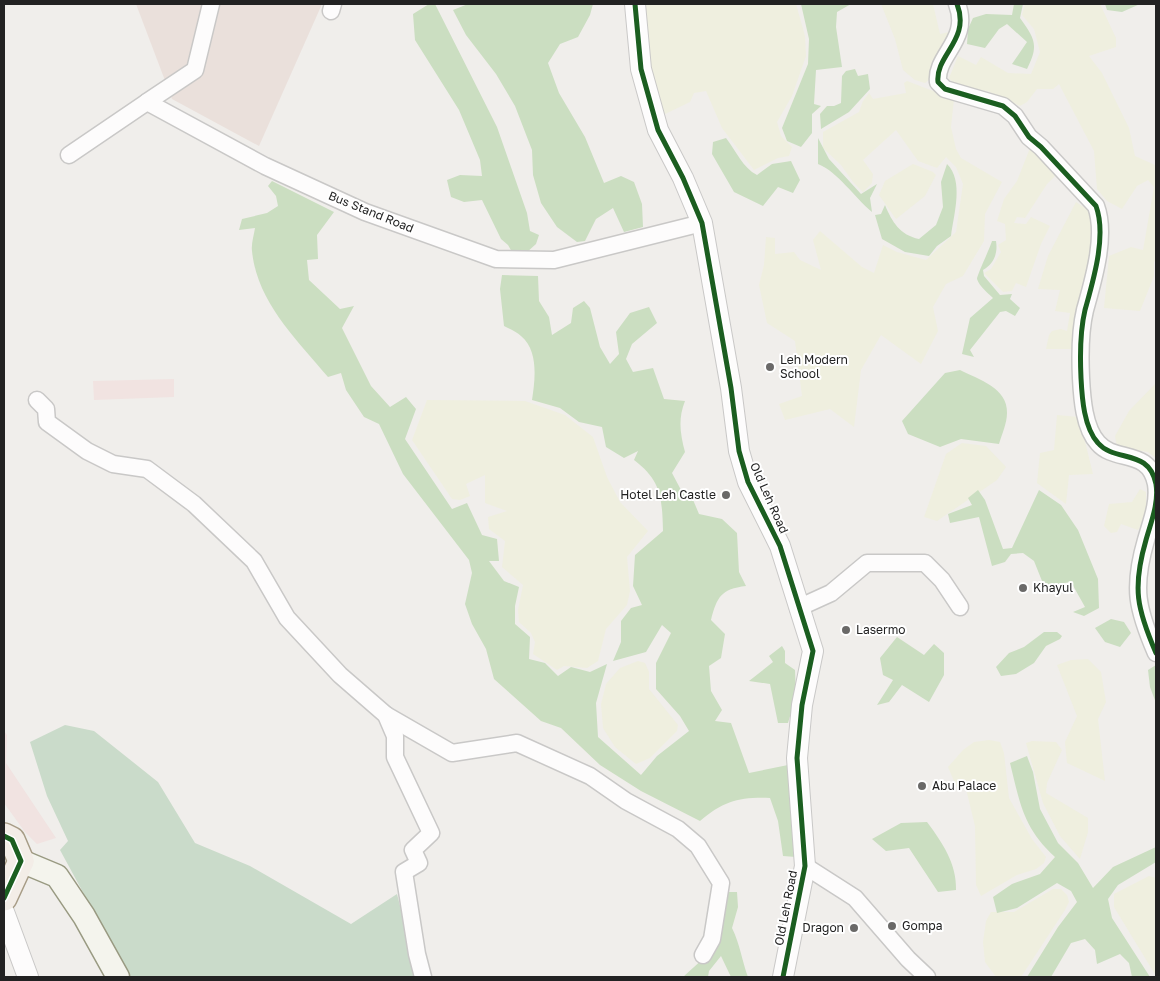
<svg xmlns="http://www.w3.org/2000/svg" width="1160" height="981" viewBox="0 0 1160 981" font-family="'Golos Text',sans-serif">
<rect width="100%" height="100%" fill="#f0eeeb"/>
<g fill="#f1e3e1">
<path d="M174,379V397L94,400L93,381Z"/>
<path d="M4,731L7,735L6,763L56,838L37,844L25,832L4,803Z"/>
</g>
<path fill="#eae0db" d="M136,4H322L259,146L172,99Z"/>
<g fill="#efefdf">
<path d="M641,4H796L805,36L806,56L792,96L777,122L781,136L792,147L789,156L778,158L754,170L722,128L706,91L694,93L690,102L661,116L655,105Z"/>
<path d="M881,4H933L940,34L954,31L931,78L925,83L915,80L903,70L895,39Z"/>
<path d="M1025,4H1100L1116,38V47L1089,56L1102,73L1129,128L1135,156L1155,165L1156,141V259L1154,262V276L1140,311L1104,308L1109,256L1131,247L1143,250L1154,187L1148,180L1137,186L1122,209L1107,201L1097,189L1094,151L1059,84L1053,89H1037L1027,102L1020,106L987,91L955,86L949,78L958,56L976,65L981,57L1008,73L1031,74L1040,52L1034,29L1022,15Z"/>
<path d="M907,81L954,99L951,127L956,149L961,158L1002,182L985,214L984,241L963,276L946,284L933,307L938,331L921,364L881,335L861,370L854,427L830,409L785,420L779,404L802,396L795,341L767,323L759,285L764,265L766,237L775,238V254L794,252L800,260L821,270L813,240L820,231L862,267L874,273L883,245L897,252L926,260L956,232L963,184L956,167L946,157L937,168L918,161L896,130L863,160L873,174L872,183L863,192L853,182L841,165L823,148V132L859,112L863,101L869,93L873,99L906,93L904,83Z"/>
<path d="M1030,148L1043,157L1057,174L1047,184L1025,218L1017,217L1014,223L1026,224L1031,217L1050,226L1041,244L1026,287L1016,283L1012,291L1003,292L984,273L991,269L1001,252L998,245L1006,240L1005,224L997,221L1004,199L1017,181Z"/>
<path d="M913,164L933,172L936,175L925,196L896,219L879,195L885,181Z"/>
<path d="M1076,202L1094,214L1096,227L1077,349H1046L1049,335L1052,331L1061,329L1067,331L1070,313L1055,311L1060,290L1038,289L1048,256Z"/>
<path d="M1156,383V458L1148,452L1117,447L1115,436L1129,411Z"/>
<path d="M427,400L525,401L565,415L593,437L607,477L620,502L648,531L627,557L630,591L627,605L606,629L598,661L587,668L564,666L557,670L533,654L535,642L531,633L519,622L518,610L523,585L502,567L505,541L489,529L488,517L507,511L485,503V475L466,484L470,496L460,500L452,499L412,440Z"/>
<path d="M1057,415L1079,417L1093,474L1069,475L1066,504L1037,483L1040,453L1054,450Z"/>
<path d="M962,443L986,446L1006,467L997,480L937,521L924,517L946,454Z"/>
<path d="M1140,489L1146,492V507L1143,522L1138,530L1121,524L1117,532L1111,533L1104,526L1109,504L1132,502Z"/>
<path d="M1088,659L1101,672L1106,702L1098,719L1105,781L1067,763L1065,742L1077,716L1057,665L1071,660Z"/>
<path d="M638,661L645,663L649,672V689L678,725L677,731L650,758L636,764L615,747L603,728L601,704L606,684L620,668Z"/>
<path d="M989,740L1000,742L1004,753L1009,798L1032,839L1046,857L1044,863L1036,869L1017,875L981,896L976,885L975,826L966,789L956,786L948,767L963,750L974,742Z"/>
<path d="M1032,741L1056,742L1062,750L1047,783L1046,793L1088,818V832L1080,859L1060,836L1043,803L1026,743Z"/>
<path d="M1149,876L1156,878V976L1114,907V894Z"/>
<path d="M1053,889H1061L1067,895L1069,902L1065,910L1021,977H996L985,962L983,942L986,921L991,912H1014Z"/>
</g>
<g fill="#cbdec1">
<path d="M429,4H435L497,127L527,213L530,231L539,235L536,244L526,253L512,252L508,245L501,239L482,200L464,202L451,197L447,180L460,175L482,176L480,160L459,110L415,40L413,14Z"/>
<path d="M468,4H593L590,15L578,37L560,44L548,63L559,93L585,137L604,183L621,176L634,182L642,204L643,227L624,232L613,208L596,219L585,241L577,242L557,227L541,203L533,175L532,150L515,106L496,74L466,35L453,10Z"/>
<path d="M801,4H851L837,12L836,27L842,67L816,70L814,104L821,106L812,114V133L801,147L787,141L782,128L808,64L809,39Z"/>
<path d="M1014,4H1023L1020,18C1035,39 1039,45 1027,69L1012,64L1027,42L1007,24L999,29L985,48L967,44L968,29L973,18L986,14L1012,15Z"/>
<path d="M1105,4H1140L1122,12L1107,10Z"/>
<path d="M855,69L858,76L868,74L870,89L849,112L821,129L820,114L827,106H834L841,103L842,76L846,71Z"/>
<path d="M726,138C736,151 743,168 757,175L772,164L791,161L800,180L793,193L778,187L763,206L734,192L712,154L713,142Z"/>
<path d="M818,138L829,159L861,194L877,184L870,198L872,212C854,197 838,172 818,164Z"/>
<path d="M947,164C964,181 954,213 951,236L937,246L929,256L905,252L882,239L875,215L881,214L885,205C892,222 900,235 919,239L936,225L943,207L941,182Z"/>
<path d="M272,181L334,212L317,235L318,259L307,260L309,280L340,309L354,306L342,328L371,386L390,407L406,397L416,409L405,439L452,509L467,503L482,535L497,539L499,561H489L504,581L519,587L515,606V624L530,637L529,659L545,663L558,676L571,667L590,672L607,664L596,703L598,737L641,775L657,756L689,731L680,716L656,689V663L671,633L662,625L646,652L613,661L621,642V621L631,608L642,605L633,586L635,555L663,531C662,499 662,481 634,460L638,451L624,458L606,447L602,427L579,422L560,408L532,400C535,380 539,351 521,336C517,332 510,329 504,326L500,289L502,275L538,276L539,301L549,317L552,335L571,323L573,308L584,301L590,308L600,347L610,364L619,354L616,332L630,313L649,307L657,323L632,344L626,359L633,372L653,368L664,399L685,401C678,419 680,433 685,452L672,473L681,490L691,495L699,514L722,519L737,533L739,572L746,586C721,589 717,597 711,620L725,634L721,658L709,666L711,691L722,710L715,721L731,723L749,773L788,765L796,857L783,856L778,821L770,798C739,797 724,801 700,821L641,791L600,765L561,728L541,721L494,679L486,649L472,624L465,604L472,573L469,560L403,474L379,424L364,417L346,390L341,373L328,377C297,340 257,302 252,251C251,244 254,235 255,228L239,230L242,219L267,213L278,206L276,196L268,186Z"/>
<path d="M992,241H996C998,253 994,264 983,270L984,276L1000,295L1012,294L1010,299L1020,308L1015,316L1006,311L1000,312L970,350L974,357L962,354L970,318L993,298C988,293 979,286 977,279C977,275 990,248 992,241Z"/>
<path d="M960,370C978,379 1008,388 1007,413C1007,423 1002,434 999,444L961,439L940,447L908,434L902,421L945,373Z"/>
<path d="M978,490L985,500L1003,549L1012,548L1039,490L1061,505L1078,530L1098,579L1099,608L1084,616L1073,612L1085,607L1071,582L1044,586L1034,561L1023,553L1011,554L1005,562L992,566L979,517L950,523L948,514L972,505L968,498Z"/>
<path d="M1111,619L1124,622L1131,633L1120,647L1105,642L1095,628Z"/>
<path d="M1044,632H1057L1062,636L1060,639L1046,646L1034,663L1016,674L1001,676L996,667L1009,653L1024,647Z"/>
<path d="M897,637L924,655L934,644L944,653V675L929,702L902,685L889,702L877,705L893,680L883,675L880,658Z"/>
<path d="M782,646L785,651V663L795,670L796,696L788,723H778L770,684L749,681L773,662L769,656Z"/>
<path d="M1156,665V703L1150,687L1148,670Z"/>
<path d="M1027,756L1033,772L1040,809L1058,843L1078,863L1093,888L1113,867L1156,847V862L1118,885L1108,899L1112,918L1150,977H1132L1129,963L1120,954L1097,964L1095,950L1085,939L1071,943L1051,977H1027L1058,927L1077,902L1071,891L1057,883L1017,908L997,913L993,897L1012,884L1040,874L1055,857C1023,828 1020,803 1010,763Z"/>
<path d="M927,822C942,842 957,864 956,890L938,892L909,848L886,851L872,839L901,823Z"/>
<path d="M728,892H737L738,907L732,928C740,944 742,961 748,977H731L721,956L709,971L708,977H683L716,947L722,932Z"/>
</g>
<path fill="#cadbca" d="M65,725L94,731L158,782L195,843L250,866L351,924L397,894L418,977H129L60,850L68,841L47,796L30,742Z"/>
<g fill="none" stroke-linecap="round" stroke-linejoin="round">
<g stroke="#c9c8c7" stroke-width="19">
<g id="minor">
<path d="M957,4C971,40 935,55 938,82L945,89L1003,106L1015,116L1029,137L1041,147L1096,206C1107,236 1093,281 1085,310C1080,331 1080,357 1081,378C1082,398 1084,428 1098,443C1115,463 1149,448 1156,484C1159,503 1151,522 1146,540C1132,588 1137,609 1156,653"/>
<path d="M331,11L333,4"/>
<path d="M147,102L195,70L211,4"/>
<path d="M69,155L147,102L265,166L365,212L496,259L554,260L702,223"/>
<path d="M37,400L46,409L47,422L87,451L113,464L147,469L194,504L254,561L287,618L340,675L386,715L395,736V757L431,833L413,850L419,863L404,872L417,954L423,977"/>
<path d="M798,608L831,593L867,563H925L942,580L960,607"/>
<path d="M386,715L452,753L517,743L590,776L626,801L678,829L698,846L721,883L712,939L703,955"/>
<path d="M805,866L855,898L908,959L927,977"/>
</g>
</g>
<g stroke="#c9c8c7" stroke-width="22">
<g id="tertiary">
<path d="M635,4L641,69L658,130L683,178L702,223L731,388L739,451L748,482L780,546L813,651L802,705L797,758L805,866L783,977"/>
<path d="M4,912L28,977"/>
</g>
</g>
<g stroke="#999a82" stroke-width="25">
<path id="secondary" d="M21,861L57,876L84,916L118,977"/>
</g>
<g stroke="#a79c86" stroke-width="28">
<g id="primary">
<path d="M4,836L12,840L21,861"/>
<path d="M4,898L21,861"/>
</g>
</g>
<use href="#minor" stroke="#fdfcfc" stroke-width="16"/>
<use href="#tertiary" stroke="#fdfcfc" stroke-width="20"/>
<use href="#secondary" stroke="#f4f4ed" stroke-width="22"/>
<use href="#primary" stroke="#f3ede7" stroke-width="25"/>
<g stroke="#fff" stroke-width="8">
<g id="cycleway">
<path d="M635,4L641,69L658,130L683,178L702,223L731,388L739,451L748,482L780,546L813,651L802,705L797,758L805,866L783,977"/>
<path d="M957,4C971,40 935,55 938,82L945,89L1003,106L1015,116L1029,137L1041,147L1096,206C1107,236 1093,281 1085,310C1080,331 1080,357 1081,378C1082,398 1084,428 1098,443C1115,463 1149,448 1156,484C1159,503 1151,522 1146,540C1132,588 1137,609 1156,653"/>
<path d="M4,836L12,840L21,861L4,898"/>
</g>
</g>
<use href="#cycleway" stroke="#1b5e20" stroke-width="5"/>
</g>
<g fill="#6a6968" stroke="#fff" stroke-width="2">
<circle cx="770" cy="367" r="5"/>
<circle cx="726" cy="495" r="5"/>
<circle cx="1023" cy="588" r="5"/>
<circle cx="846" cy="630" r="5"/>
<circle cx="922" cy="786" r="5"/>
<circle cx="892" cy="926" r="5"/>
<circle cx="854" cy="928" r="5"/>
</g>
<g text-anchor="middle" stroke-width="4" stroke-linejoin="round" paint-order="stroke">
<g font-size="12" fill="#222" stroke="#fff">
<text transform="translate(371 212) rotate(22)" y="4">Bus Stand Road</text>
<text transform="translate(769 498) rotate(66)" y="4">Old Leh Road</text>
<text transform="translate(786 908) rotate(-79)" y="4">Old Leh Road</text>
</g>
<g font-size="12" fill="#222" stroke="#fff" text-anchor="start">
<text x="780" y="364">Leh Modern<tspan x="780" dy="14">School</tspan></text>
<text x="716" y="499" text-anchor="end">Hotel Leh Castle</text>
<text x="1033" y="592">Khayul</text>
<text x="856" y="634">Lasermo</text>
<text x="932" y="790">Abu Palace</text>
<text x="902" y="930">Gompa</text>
<text x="844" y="932" text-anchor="end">Dragon</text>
</g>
</g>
<rect width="1160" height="981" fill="none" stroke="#222222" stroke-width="10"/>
</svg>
